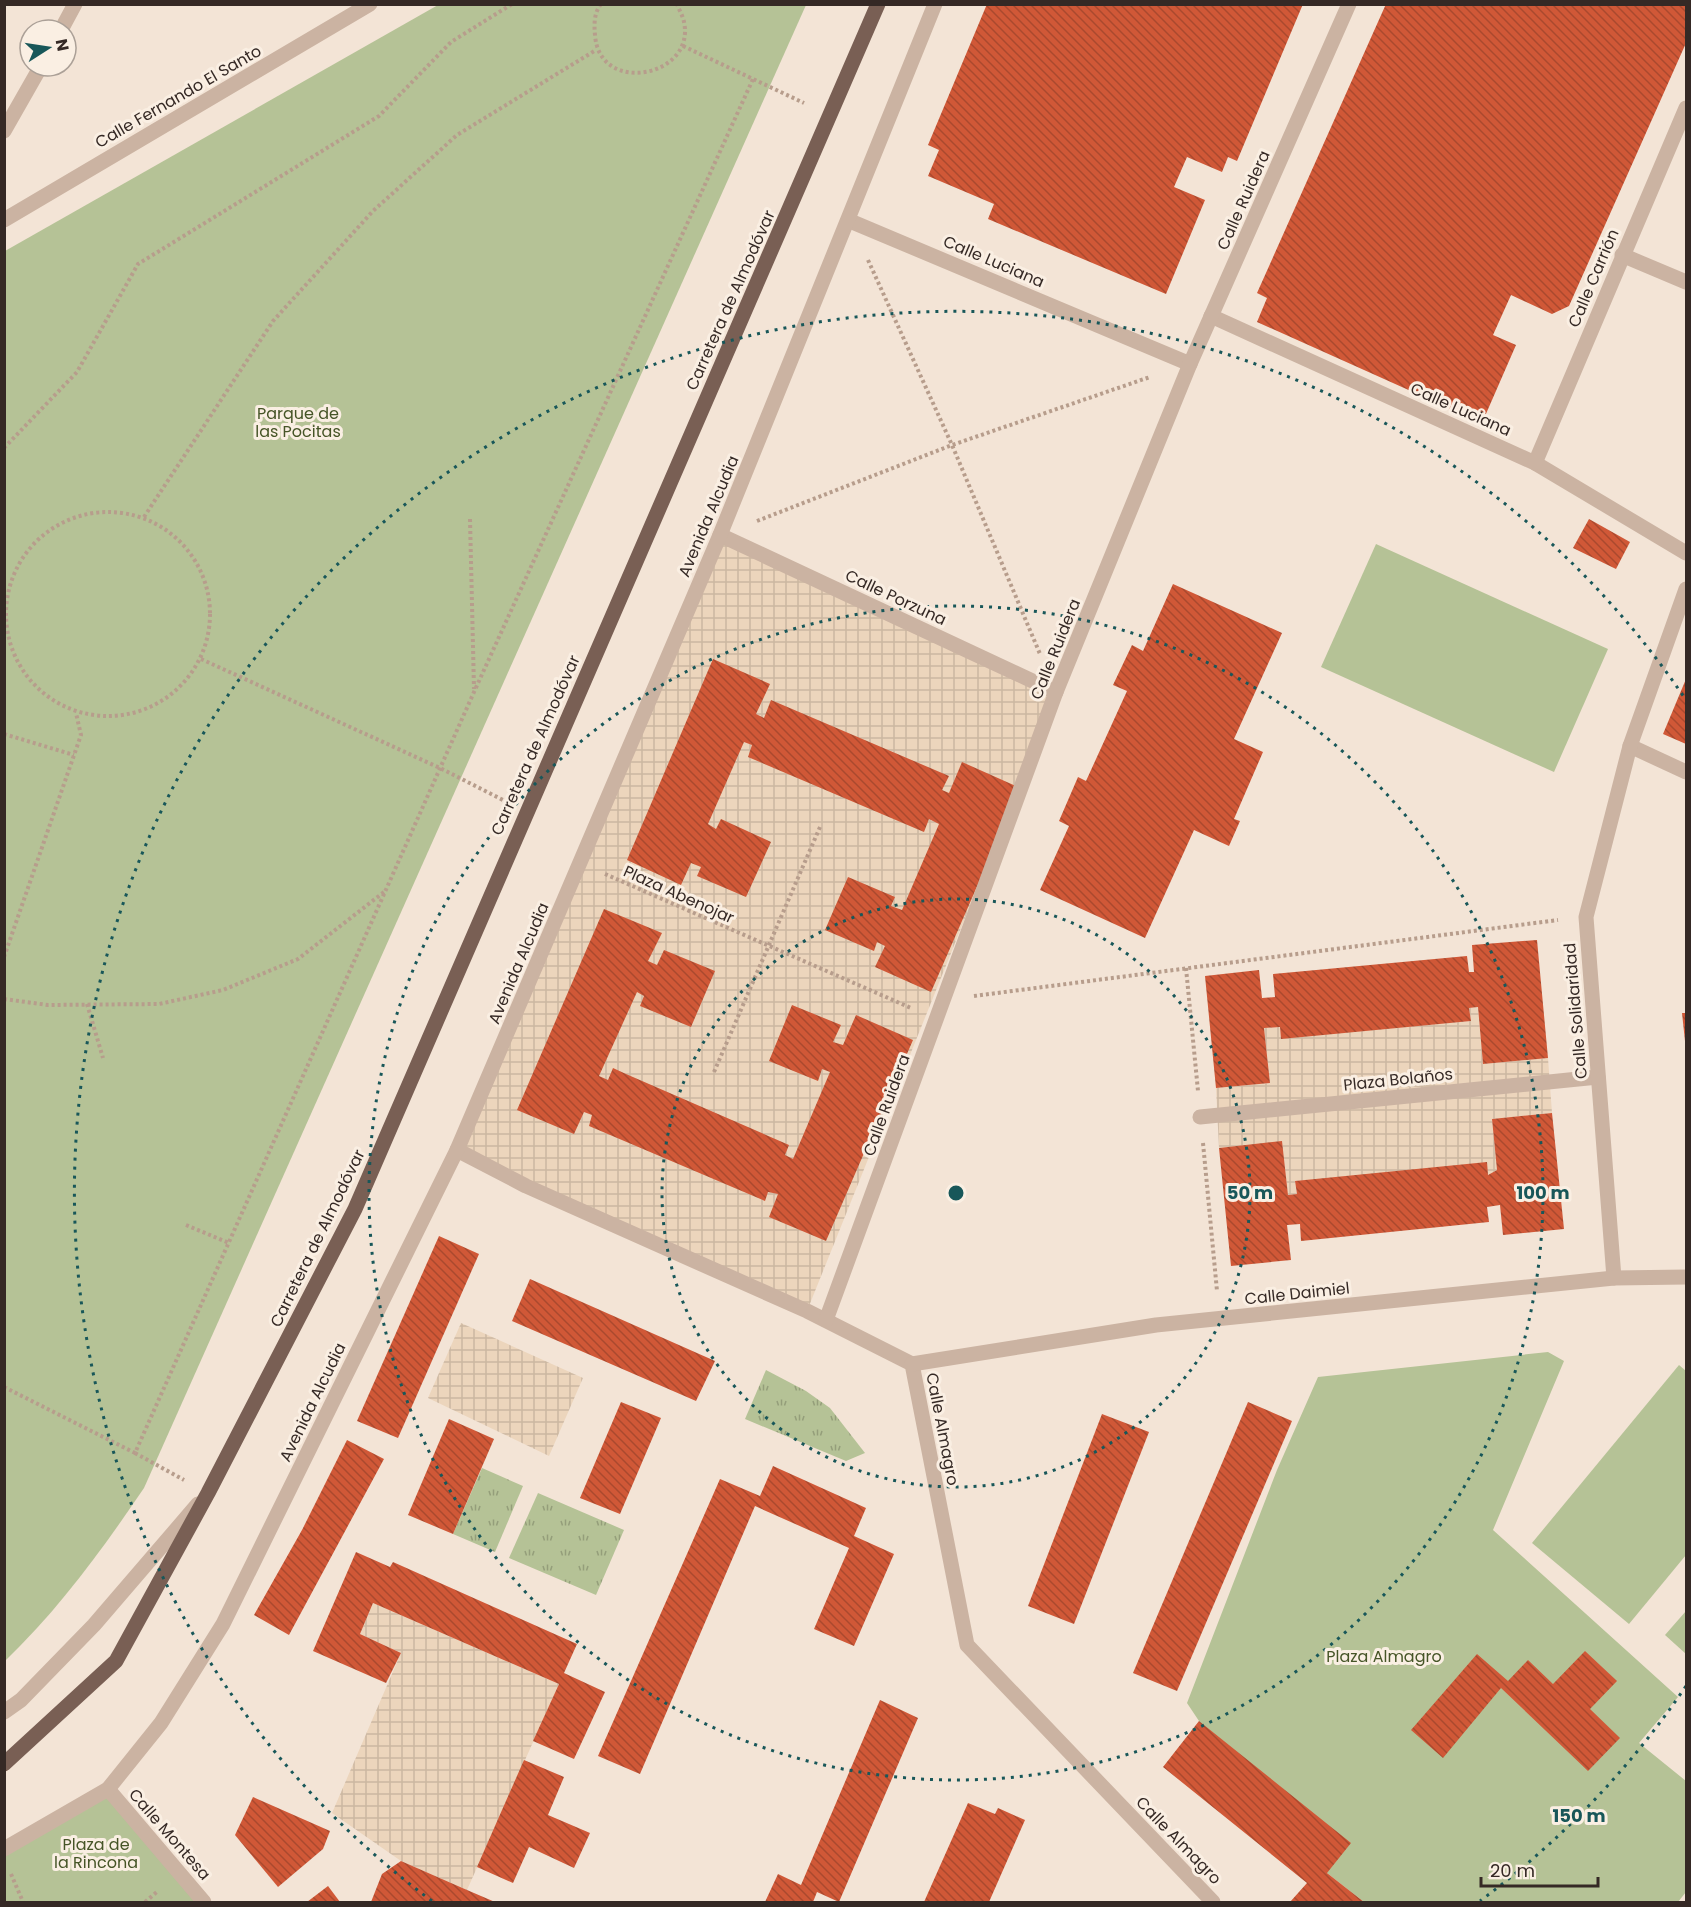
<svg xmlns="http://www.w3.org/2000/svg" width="1691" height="1907" viewBox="0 0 1691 1907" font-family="Poppins,sans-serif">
<defs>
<pattern id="grass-tufts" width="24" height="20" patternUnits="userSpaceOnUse" patternTransform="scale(1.5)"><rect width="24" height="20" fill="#b5c296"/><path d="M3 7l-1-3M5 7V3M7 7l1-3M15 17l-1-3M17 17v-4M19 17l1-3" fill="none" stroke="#949e7a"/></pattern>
<pattern id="plaza-grid" width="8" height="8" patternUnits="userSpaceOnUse" patternTransform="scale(1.5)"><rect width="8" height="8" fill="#ecd5bc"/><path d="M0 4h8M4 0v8" fill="none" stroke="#cbb7a1"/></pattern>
<pattern id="building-back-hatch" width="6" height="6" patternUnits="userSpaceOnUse" patternTransform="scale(1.5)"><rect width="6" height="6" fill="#d05837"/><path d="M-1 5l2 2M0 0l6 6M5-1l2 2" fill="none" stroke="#aa492e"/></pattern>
</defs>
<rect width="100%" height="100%" fill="#f3e4d6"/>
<g fill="url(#grass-tufts)">
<path d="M766,1370L806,1391L830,1408L865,1453L846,1461L745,1419Z"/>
<path d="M482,1468L523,1486L495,1552L453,1534Z"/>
<path d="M538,1493L624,1530L596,1595L509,1558Z"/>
</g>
<g fill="#b5c296">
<path d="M438,5H806L144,1488C102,1550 59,1609 5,1661V251Z"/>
<path d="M1376,544L1608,649L1554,772L1321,667Z"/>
<path d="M1548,1352L1564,1361L1493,1530L1678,1697L1639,1743L1686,1781V1892L1678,1902H1364L1327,1873L1199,1721L1187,1703L1277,1470L1318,1377Z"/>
<path d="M1679,1365L1686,1371V1555L1629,1624L1532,1543Z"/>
<path d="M1686,1611V1654L1665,1635Z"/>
<path d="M108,1789L204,1902H5L4,1847Z"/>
</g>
<g fill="url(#plaza-grid)">
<path d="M720,535L1056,692L807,1311L457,1150Z"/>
<path d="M1478,1007L1483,1064L1548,1058L1552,1113L1492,1119L1497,1170L1488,1175L1295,1181L1297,1194L1288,1195L1282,1142L1219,1148L1216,1088L1270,1083L1264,1028L1280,1027L1281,1038L1471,1021L1469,1008Z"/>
<path d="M461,1323L583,1378L549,1456L428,1398Z"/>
<path d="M373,1603L559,1684L467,1890L401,1861L332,1813L401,1653L360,1634Z"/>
</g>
<g fill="url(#building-back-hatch)">
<path d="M987,4H1303L1237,161L1228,157L1222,172L1187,157L1174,187L1205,200L1166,294L988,219L994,204L928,176L939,150L928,145Z"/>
<path d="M1386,4H1686V43L1569,306L1552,314L1511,295L1493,335L1516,345L1482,423L1257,322L1267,298L1257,293Z"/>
<path d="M1589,519L1630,542L1616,569L1573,548Z"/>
<path d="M1173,584L1282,633L1234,739L1263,752L1234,819L1240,821L1229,846L1194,830L1145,938L1040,890L1069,826L1059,821L1078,777L1086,781L1127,691L1113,685L1132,645L1143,651Z"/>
<path d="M713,659L770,684L756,714L764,718L771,700L949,776L942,790L949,793L962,762L1020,788L931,992L875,967L885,946L877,942L874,951L825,930L848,877L895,897L891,906L902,910L939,824L929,819L924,832L748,757L752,745L744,742L708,824L716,829L721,819L771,842L746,897L697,876L701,867L691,863L681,885L627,860Z"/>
<path d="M1686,679V744L1663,734Z"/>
<path d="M604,909L662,933L648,961L657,965L664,950L715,971L691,1027L640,1006L644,996L637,992L599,1076L608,1080L613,1068L626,1074L789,1145L785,1155L793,1159L830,1072L822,1069L818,1081L769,1061L792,1005L841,1025L833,1042L843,1045L856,1015L913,1040L826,1241L769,1217L778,1194L768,1192L765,1201L589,1126L592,1115L584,1112L574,1134L517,1110Z"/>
<path d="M1537,940L1548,1058L1483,1064L1478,1007L1469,1008L1471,1021L1281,1039L1280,1027L1264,1028L1270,1083L1216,1088L1205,976L1259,970L1262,998L1275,997L1273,974L1467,956L1469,972H1474L1472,945Z"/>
<path d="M1682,1013H1686V1041H1685Z"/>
<path d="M1552,1113L1564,1229L1503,1235L1500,1205L1487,1207L1489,1222L1301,1241L1300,1224L1287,1225L1291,1260L1231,1266L1219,1148L1282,1141L1288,1195L1297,1194L1295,1181L1487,1162L1488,1175L1497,1170L1492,1119Z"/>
<path d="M439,1236L479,1254L398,1438L357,1421Z"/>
<path d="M530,1279L715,1361L696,1401L512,1321Z"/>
<path d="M621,1402L661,1418L620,1514L580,1498Z"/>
<path d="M1248,1402L1292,1421L1177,1691L1133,1673Z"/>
<path d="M1102,1414L1149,1432L1074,1624L1028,1606Z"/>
<path d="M449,1419L494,1439L453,1534L408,1515Z"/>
<path d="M347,1440L384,1459L289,1635L254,1615L302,1530Z"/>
<path d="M773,1466L866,1508L854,1536L894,1554L854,1646L814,1629L849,1548L755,1506L640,1774L598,1756L720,1479L760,1496Z"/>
<path d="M356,1552L390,1567L393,1562L577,1644L564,1673L605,1692L574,1759L533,1741L559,1684L373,1603L360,1634L401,1653L386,1683L313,1651Z"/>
<path d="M1585,1651L1617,1681L1590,1709L1620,1738L1588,1771L1501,1688L1443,1758L1411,1730L1477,1654L1508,1681L1528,1660L1553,1684Z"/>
<path d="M880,1700L918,1718L839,1902L817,1892L813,1902H765L778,1874L801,1885Z"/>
<path d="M1199,1721L1351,1843L1327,1873L1364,1902H1290L1307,1883L1163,1767Z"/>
<path d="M524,1760L564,1777L548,1815L590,1833L574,1868L529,1847L513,1883L477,1867Z"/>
<path d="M253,1797L330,1831L323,1849L278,1887L235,1835Z"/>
<path d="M968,1803L995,1814L998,1808L1025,1820L989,1902H924Z"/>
<path d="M401,1861L467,1890L495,1902H371L382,1874Z"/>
<path d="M328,1886L340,1902H307Z"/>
</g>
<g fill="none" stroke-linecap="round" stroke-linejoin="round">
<g stroke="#b79d8c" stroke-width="4" stroke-dasharray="3 3" stroke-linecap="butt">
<path d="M601,4C594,13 594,24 595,35C599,96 696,77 684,22C683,16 679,10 677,4"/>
<path d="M683,46L804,103"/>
<path d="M868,260L952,445L1040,654"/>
<path d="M4,448L77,372L138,264L379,116L451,42L512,4"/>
<circle cx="108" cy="614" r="102"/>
<path d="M144,517L273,321L373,211L457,135L596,50"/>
<path d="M470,519L474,689"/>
<path d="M757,521L952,445L1150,377"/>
<path d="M201,659L440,768L503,800"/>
<path d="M4,734L74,755"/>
<path d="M605,874L911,1008"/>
<path d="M4,957L81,735L76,713"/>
<path d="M1186,968L1198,1091"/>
<path d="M974,996L1558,920"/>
<path d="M4,999L48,1005L159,1004L223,990L298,959L384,892"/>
<path d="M87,1004L103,1058"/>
<path d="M714,1072L820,827"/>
<path d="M1203,1143L1217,1291"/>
<path d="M186,1225L229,1243"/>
<path d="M4,1387L135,1453L474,692L753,79"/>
<path d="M135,1453L184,1480"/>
<path d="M11,1874L23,1902"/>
<path d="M145,1902L158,1891"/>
</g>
<g stroke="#cbb3a2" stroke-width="15">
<path d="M61,30L75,4"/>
<path d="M4,131L41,66"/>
<path d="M4,220L370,4"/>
<path d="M850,221L1190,364"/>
<path d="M1622,255L1686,282"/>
<path d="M1211,316L1535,463L1686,553"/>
<path d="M1535,463L1686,108"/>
<path d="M720,535L1056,692"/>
<path d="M1630,746L1686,772"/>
<path d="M1200,1117L1598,1077"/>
<path d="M457,1150L526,1186L807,1311L912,1364L967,1645L1213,1902"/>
<path d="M1614,1278L1586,917L1630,746L1686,589"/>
<path d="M826,1320L1056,692L1190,364L1349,4"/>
<path d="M912,1364L1156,1325L1614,1278L1686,1277"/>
<path d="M4,1712L21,1700L94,1625L198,1504"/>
<path d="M108,1789L204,1902"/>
<path d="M4,1849L108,1789L161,1723L223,1624L457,1150L720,535L935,4"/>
</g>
<path stroke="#795f54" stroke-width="15" d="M4,1764L116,1661L208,1493L355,1209L878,4"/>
</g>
<g fill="none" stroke="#185759" stroke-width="3" stroke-dasharray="3 6">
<circle cx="956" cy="1193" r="294"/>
<circle cx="956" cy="1193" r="587"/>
<path d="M1686 1686A881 881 0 0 1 1480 1901M432 1901A881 881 0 1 1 1686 700"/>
</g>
<g text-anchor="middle" stroke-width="6" stroke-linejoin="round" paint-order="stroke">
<g font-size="16" fill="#352925" stroke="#faefe3">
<text transform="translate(178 96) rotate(-30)" y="6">Calle Fernando El Santo</text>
<text transform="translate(1243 200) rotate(-66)" y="6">Calle Ruidera</text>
<text transform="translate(994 261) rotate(23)" y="6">Calle Luciana</text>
<text transform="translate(1593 278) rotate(-67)" y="6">Calle Carrión</text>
<text transform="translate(730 300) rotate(-66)" y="6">Carretera de Almodóvar</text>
<text transform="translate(1461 409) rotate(24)" y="6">Calle Luciana</text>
<text transform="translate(708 516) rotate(-67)" y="6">Avenida Alcudia</text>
<text transform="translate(896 597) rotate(25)" y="6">Calle Porzuna</text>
<text transform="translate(1055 649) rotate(-68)" y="6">Calle Ruidera</text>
<text transform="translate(535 745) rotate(-66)" y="6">Carretera de Almodóvar</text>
<text transform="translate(679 894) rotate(24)" y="6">Plaza Abenojar</text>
<text transform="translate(518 963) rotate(-67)" y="6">Avenida Alcudia</text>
<text transform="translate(1575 1011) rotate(-95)" y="6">Calle Solidaridad</text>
<text transform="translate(1398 1079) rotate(-6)" y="6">Plaza Bolaños</text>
<text transform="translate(886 1105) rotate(-70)" y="6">Calle Ruidera</text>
<text transform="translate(317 1238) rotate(-64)" y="6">Carretera de Almodóvar</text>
<text transform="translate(1297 1293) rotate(-6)" y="6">Calle Daimiel</text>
<text transform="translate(312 1402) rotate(-64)" y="6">Avenida Alcudia</text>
<text transform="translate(943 1429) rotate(79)" y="6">Calle Almagro</text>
<text transform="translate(170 1834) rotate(49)" y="6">Calle Montesa</text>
<text transform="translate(1179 1840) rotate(46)" y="6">Calle Almagro</text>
</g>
<g font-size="16" fill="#465527" stroke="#faefe3">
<text x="298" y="419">Parque de<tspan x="298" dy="18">las Pocitas</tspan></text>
<text x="1384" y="1662">Plaza Almagro</text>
<text x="96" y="1850">Plaza de<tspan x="96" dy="18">la Rincona</tspan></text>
</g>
</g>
<circle cx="956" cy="1193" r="9" fill="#185759" stroke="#faefe3" stroke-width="3"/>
<g font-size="18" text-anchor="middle" font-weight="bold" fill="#185759" stroke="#faefe3" stroke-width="6" stroke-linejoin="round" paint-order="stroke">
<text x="1250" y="1199">50 m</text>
<text x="1543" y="1199">100 m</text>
<text x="1579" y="1822">150 m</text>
</g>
<rect width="1691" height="1907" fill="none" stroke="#352925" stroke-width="12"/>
<g transform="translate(48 48) rotate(78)"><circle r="28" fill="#faefe3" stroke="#aba097" stroke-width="1.5"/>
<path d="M0-4.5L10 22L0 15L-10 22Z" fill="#185759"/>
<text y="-9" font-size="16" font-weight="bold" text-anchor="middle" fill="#352925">N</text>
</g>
<path d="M1481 1877v9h117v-9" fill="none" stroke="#352925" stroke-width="3"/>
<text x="1490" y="1877" font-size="18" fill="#352925" stroke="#faefe3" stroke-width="4.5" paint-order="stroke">20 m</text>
</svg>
